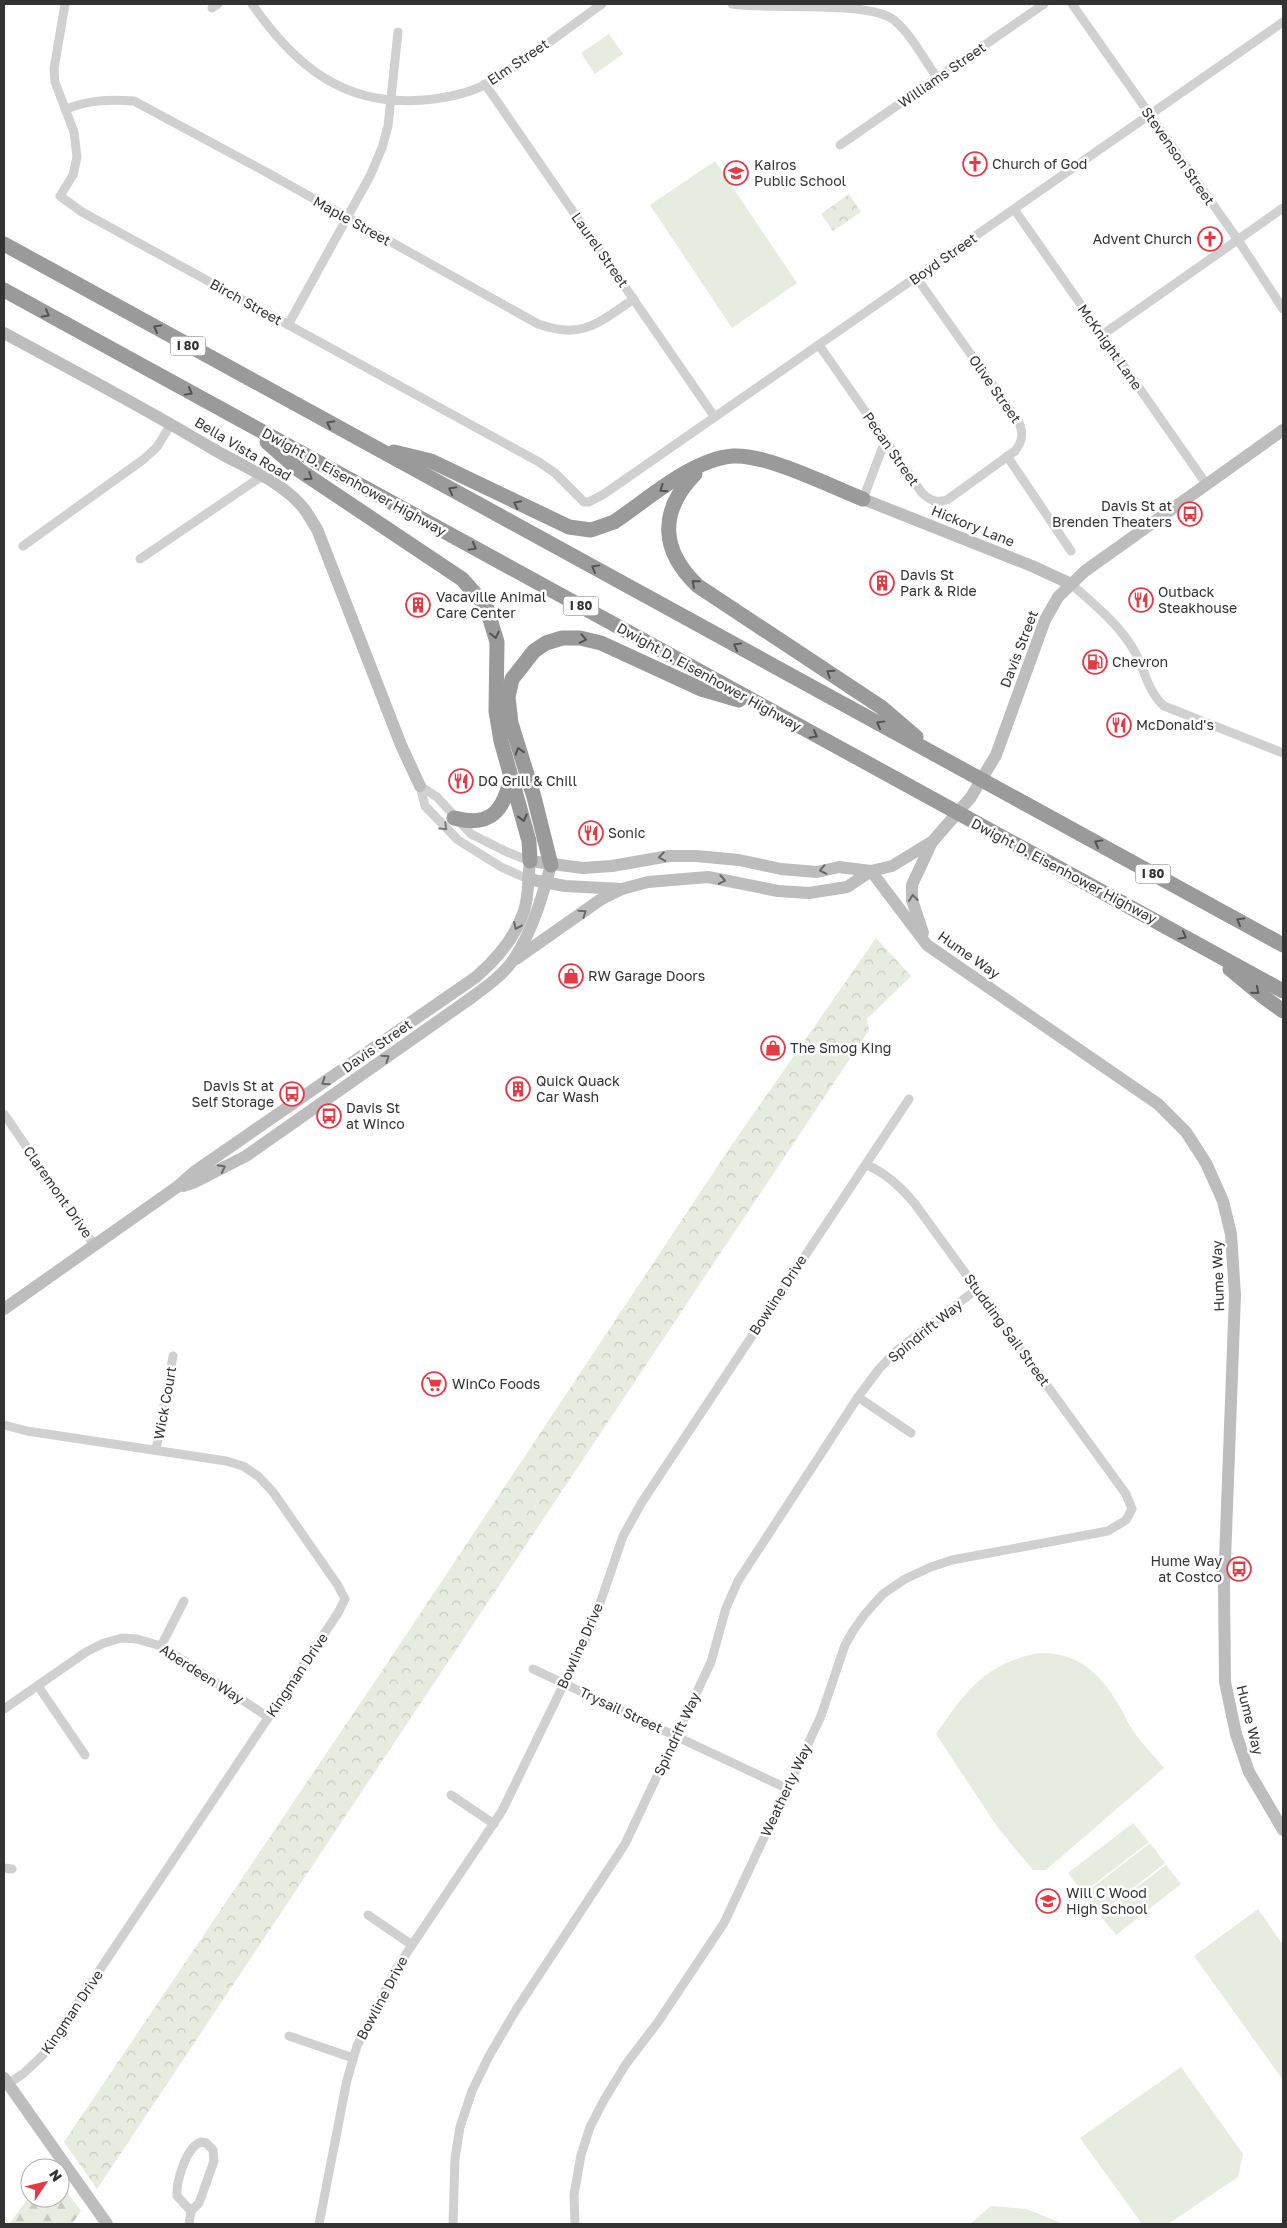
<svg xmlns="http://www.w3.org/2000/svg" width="1287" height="2228" viewBox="0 0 1287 2228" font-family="'Golos Text',sans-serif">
<defs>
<pattern id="forest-firs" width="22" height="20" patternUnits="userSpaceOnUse" patternTransform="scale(1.25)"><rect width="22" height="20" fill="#e6ecdf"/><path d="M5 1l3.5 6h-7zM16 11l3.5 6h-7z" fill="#c6cbc0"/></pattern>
<pattern id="park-crowns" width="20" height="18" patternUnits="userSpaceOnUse" patternTransform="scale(1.25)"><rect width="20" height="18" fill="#e6ecdf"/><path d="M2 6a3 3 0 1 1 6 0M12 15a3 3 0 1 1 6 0" fill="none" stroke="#c6cbc0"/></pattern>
</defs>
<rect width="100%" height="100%" fill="#fff"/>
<path fill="url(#forest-firs)" d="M60,2183L81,2211L72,2224H9L30,2196V2198H60Z"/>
<g fill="url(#park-crowns)">
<path d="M849,194L861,212L833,231L821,214Z"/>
<path d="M876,938L911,976L867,1019L869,1030L97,2189L64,2142L388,1662L729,1149Z"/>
</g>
<g fill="#e6ecdf">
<path d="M609,34L623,54L595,74L581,53Z"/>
<path d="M715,161L797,283L732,328L650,205Z"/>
<path d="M1039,1653C1082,1652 1103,1677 1123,1712C1126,1718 1128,1724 1132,1729C1141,1743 1154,1755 1164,1768L1046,1870H1033L998,1828L936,1734C966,1691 984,1664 1039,1653Z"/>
<path d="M1133,1823L1149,1842L1083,1893L1068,1873Z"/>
<path d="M1150,1843L1165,1863L1100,1914L1084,1894Z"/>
<path d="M1166,1865L1181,1884L1116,1935L1100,1915Z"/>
<path d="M1258,1909L1283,1945V2080L1194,1956Z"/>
<path d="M1181,2067L1243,2154L1238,2177L1168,2224H1142L1080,2138Z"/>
<path d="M991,2206L1026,2209L1064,2224H970Z"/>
</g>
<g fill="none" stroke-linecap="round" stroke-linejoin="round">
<g stroke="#d0d0d0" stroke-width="9">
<path d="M65,4L54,69L55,82L74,132L77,157L73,175L60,196L82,212L539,462L555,473L584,502H589L604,494L1283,22"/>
<path d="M252,4C295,66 344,107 424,100C445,98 468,94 486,84C527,61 565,30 602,4"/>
<path d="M732,4C769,10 869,0 894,20C912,35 924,60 938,79"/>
<path d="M1072,4L1238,240L1283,309"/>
<path d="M212,8L218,4"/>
<path d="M485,84L714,416"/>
<path d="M66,109C89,100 110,99 134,101L266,172L538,324C584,340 597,323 634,299"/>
<path d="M840,145L1044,4"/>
<path d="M1014,209L1207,485"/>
<path d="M288,325L370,176L382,148L388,126L398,32"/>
<path d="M1102,335L1283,208"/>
<path d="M819,345L922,493C931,501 936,503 947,500L1015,451C1023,441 1024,432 1018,421L916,277"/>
<path d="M1007,456L1071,551"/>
<path d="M863,499L885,441"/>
<path d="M23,546L144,459L157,447L171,424"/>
<path d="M140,559L262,476"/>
<path d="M1071,584C1094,604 1120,625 1135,652C1145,671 1148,692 1164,706L1283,753"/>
<path d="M420,786L425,806L458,840L501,867L528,879"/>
<path d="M420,786L437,797L471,834L507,852L530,861"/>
<path d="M4,1114L94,1245"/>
<path d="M858,1397L911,1433"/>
<path d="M4,1425L27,1431L226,1461L243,1466L258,1476L273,1492L337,1584L345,1599L338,1613L43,2055L24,2073L8,2084"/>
<path d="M156,1450L173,1356"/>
<path d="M161,1646L184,1601"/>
<path d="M533,1669L786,1788"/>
<path d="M38,1686L85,1755"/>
<path d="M4,1709L86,1652L104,1643L122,1638L137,1639L161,1646L268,1717"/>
<path d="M451,1795L494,1824"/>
<path d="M4,1868L12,1869"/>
<path d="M368,1915L412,1945"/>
<path d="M289,2036L353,2058"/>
<path d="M201,2142L206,2143L213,2150L214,2161L199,2203L191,2211L177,2196C176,2182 186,2147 201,2142Z"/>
<path d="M189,2224L191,2211"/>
<path d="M319,2224L347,2080L357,2046L396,1969L502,1811L593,1624L623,1536L642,1502L909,1099"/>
<path d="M453,2224L455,2158L460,2127L472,2091L489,2056L516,2010L625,1844L711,1662L726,1608L738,1581L858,1397L879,1369L896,1351L977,1289"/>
<path d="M575,2224L574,2195L581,2155L590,2127L604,2100L626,2064L658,2022L724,1923L821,1716L845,1645L853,1631L865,1614L883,1594L905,1579L931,1567L952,1560L1108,1531L1126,1520L1132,1509L1126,1494L915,1204C901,1187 886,1173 867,1165"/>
</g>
<g stroke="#bdbdbd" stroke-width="12">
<path d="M4,333C74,371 145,408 213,449C243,467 283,481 305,510C309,516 313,523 317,529L401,745L420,786"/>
<path d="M863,499L1032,566L1071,584"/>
<path d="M871,871L927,945L1158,1104L1186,1132L1206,1163L1223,1201L1231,1234L1235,1295L1224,1586L1225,1682L1236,1734L1249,1772L1283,1830"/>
<path d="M528,879L565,886L622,889L648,882L708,877L778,891L809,893L847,887L871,871L892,866L933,841L971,797L996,755L1045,620L1058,597L1085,571L1283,430"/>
<path d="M923,933L912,900V885L932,842"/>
<path d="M516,959L600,900L620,890"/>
<path d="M183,1186L195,1182L246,1156L471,998C486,987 504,974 514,959C533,930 542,897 551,865"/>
<path d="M4,1309L177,1187L194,1172L476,977C497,959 515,938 524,911C529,896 528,877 530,861L583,868L612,866L669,856H696L739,860L781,869L817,872L839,867L871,871"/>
<path d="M4,2078L107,2224"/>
</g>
<g stroke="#9a9a9a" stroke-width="15">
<path d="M4,244L1283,945"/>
<path d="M4,290L1283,991"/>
<path d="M267,442L299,470L462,579L486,606L497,642L496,711L501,741L529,841L530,861"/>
<path d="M394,452L431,461L569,527L591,530L614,522C647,500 692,459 733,456C767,454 830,486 863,499"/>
<path d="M695,474C658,512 661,551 698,586L881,707L916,737"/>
<path d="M454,818C491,828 504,810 511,777"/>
<path d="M551,865L534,797L511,723L508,697L512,679L534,651L546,643L562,638H580L601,643L701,689L739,700"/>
<path d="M1230,969L1265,998L1283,1011"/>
</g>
</g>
<defs><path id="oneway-chevron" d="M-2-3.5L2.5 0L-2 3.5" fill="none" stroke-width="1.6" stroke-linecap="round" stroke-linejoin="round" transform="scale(1.25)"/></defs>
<g stroke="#525252">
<use href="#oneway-chevron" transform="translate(46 314) rotate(29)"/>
<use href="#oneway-chevron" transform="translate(157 328) rotate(-151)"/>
<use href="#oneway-chevron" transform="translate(189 392) rotate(29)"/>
<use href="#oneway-chevron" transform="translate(330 424) rotate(-152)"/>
<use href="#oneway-chevron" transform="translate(309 477) rotate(34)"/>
<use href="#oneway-chevron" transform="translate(663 489) rotate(146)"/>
<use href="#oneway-chevron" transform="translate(452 490) rotate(-152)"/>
<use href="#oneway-chevron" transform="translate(517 504) rotate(-154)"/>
<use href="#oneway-chevron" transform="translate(473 547) rotate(29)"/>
<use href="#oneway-chevron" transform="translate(595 568) rotate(-151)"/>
<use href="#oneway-chevron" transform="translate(695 583) rotate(-139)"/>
<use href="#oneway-chevron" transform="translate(495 635) rotate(77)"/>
<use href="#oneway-chevron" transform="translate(583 639) rotate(11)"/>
<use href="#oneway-chevron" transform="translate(737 646) rotate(-151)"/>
<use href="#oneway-chevron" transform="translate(830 673) rotate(-147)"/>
<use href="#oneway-chevron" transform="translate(880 724) rotate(-151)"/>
<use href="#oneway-chevron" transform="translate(814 735) rotate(29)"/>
<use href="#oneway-chevron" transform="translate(519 751) rotate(-107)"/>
<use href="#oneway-chevron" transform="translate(523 818) rotate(76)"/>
<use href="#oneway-chevron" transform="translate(1098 843) rotate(-151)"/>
<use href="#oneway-chevron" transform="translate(1240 921) rotate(-151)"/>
<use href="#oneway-chevron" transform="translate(1183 936) rotate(29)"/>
<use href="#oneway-chevron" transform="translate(1256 991) rotate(40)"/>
</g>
<use stroke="#7a7a7a" href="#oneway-chevron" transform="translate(444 827) rotate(44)"/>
<g stroke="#6a6a6a">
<use href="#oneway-chevron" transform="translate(662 857) rotate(171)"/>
<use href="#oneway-chevron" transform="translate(823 870) rotate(168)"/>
<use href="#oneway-chevron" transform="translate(722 880) rotate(10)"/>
<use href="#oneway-chevron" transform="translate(913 898) rotate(-97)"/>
<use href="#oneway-chevron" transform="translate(583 913) rotate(-35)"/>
<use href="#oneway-chevron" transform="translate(517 926) rotate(114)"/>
<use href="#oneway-chevron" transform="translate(386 1058) rotate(-35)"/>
<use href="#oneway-chevron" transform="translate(325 1082) rotate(145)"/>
<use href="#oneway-chevron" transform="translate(222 1168) rotate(-27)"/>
</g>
<defs>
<g id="church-ring" transform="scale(1.25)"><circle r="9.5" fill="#fff" stroke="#e63946" stroke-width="1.5"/><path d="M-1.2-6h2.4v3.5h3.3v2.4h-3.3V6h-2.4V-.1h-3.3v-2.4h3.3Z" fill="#e63946"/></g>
<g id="school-ring" transform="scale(1.25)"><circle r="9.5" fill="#fff" stroke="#e63946" stroke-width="1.5"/><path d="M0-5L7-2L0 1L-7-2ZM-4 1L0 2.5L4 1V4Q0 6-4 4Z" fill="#e63946"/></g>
<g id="bus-ring" transform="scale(1.25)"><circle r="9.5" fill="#fff" stroke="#e63946" stroke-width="1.5"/><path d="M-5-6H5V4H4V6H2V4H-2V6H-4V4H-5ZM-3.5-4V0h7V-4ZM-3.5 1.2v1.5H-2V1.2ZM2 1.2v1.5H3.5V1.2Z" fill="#e63946"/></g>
<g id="building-ring" transform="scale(1.25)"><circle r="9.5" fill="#fff" stroke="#e63946" stroke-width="1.5"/><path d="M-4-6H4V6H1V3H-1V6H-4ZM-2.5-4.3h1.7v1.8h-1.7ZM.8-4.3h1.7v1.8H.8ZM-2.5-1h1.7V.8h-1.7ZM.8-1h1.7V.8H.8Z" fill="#e63946"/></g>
<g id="restaurant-ring" transform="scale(1.25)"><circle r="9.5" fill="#fff" stroke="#e63946" stroke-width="1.5"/><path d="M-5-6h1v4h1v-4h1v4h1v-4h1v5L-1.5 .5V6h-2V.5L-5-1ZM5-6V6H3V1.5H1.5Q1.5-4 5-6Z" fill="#e63946"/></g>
<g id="fuel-ring" transform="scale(1.25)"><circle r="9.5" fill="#fff" stroke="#e63946" stroke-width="1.5"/><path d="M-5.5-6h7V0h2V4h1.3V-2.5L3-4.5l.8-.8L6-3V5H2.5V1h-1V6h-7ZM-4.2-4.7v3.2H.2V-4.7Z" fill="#e63946"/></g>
<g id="shop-ring" transform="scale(1.25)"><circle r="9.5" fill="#fff" stroke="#e63946" stroke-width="1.5"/><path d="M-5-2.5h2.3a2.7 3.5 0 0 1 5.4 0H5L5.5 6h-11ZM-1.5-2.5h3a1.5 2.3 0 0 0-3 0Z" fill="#e63946"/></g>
<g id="supermarket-ring" transform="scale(1.25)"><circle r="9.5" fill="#fff" stroke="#e63946" stroke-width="1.5"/><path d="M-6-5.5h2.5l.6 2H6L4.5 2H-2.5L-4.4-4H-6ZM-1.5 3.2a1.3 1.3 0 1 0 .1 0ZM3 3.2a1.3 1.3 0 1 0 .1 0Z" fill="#e63946"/></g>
</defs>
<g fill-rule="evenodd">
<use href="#church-ring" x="975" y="164"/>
<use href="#school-ring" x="736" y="173"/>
<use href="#church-ring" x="1210" y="239"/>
<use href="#bus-ring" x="1190" y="514"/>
<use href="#building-ring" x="882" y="583"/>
<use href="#restaurant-ring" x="1141" y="600"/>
<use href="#building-ring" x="418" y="605"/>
<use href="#fuel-ring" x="1095" y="662"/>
<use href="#restaurant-ring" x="1119" y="725"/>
<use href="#restaurant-ring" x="461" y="781"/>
<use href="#restaurant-ring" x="591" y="833"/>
<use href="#shop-ring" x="571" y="976"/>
<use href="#shop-ring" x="773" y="1048"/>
<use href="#building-ring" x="518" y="1089"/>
<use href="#bus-ring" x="292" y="1094"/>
<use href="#bus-ring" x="329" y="1116"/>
<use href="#supermarket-ring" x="434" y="1384"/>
<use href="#bus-ring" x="1239" y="1569"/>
<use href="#school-ring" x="1048" y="1901"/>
</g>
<g text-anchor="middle" stroke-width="5" stroke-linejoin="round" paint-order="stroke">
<g fill="#fff" stroke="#707070" stroke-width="1">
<rect x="170.5" y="336.5" width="35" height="19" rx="4"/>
<rect x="563.5" y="596.5" width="35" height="19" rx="4"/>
<rect x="1135.5" y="864.5" width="35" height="19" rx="4"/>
</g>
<g font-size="12" font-weight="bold" fill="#333">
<text x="188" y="350">I 80</text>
<text x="581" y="610">I 80</text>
<text x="1153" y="878">I 80</text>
</g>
<g font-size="14" fill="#333" stroke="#fff">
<text transform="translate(518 62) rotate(-34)" y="5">Elm Street</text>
<text transform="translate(942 75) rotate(-35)" y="5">Williams Street</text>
<text transform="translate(1178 156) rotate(55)" y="5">Stevenson Street</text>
<text transform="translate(352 221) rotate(29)" y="5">Maple Street</text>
<text transform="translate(600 250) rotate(55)" y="5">Laurel Street</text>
<text transform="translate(943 259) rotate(-35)" y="5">Boyd Street</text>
<text transform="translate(246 302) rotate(29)" y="5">Birch Street</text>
<text transform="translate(1110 347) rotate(55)" y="5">McKnight Lane</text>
<text transform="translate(995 389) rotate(55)" y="5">Olive Street</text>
<text transform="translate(243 449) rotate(31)" y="5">Bella Vista Road</text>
<text transform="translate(891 449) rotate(55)" y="5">Pecan Street</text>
<text transform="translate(354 482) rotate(29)" y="5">Dwight D. Eisenhower Highway</text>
<text transform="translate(973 526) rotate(22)" y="5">Hickory Lane</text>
<text transform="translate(1019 649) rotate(-69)" y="5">Davis Street</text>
<text transform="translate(709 677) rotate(29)" y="5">Dwight D. Eisenhower Highway</text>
<text transform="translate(1064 871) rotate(28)" y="5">Dwight D. Eisenhower Highway</text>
<text transform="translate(969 955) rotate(35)" y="5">Hume Way</text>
<text transform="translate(377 1046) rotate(-35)" y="5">Davis Street</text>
<text transform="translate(58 1192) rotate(55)" y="5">Claremont Drive</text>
<text transform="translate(1218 1276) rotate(-92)" y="5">Hume Way</text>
<text transform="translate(778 1295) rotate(-57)" y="5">Bowline Drive</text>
<text transform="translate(1007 1330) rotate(54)" y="5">Studding Sail Street</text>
<text transform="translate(925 1331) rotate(-39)" y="5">Spindrift Way</text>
<text transform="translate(165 1403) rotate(-80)" y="5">Wick Court</text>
<text transform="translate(580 1646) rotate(-66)" y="5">Bowline Drive</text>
<text transform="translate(202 1674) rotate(33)" y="5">Aberdeen Way</text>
<text transform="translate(297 1675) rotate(-56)" y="5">Kingman Drive</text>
<text transform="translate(621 1710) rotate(25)" y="5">Trysail Street</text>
<text transform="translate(1250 1720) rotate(76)" y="5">Hume Way</text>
<text transform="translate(677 1734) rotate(-65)" y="5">Spindrift Way</text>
<text transform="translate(786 1790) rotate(-65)" y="5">Weatherly Way</text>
<text transform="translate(382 1998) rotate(-62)" y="5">Bowline Drive</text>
<text transform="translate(72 2012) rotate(-56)" y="5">Kingman Drive</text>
</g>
<g font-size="14" fill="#333" stroke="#fff" text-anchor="start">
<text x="992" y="169">Church of God</text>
<text x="754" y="170">Kairos<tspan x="754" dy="16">Public School</tspan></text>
<text x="1192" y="244" text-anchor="end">Advent Church</text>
<text x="1172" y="511" text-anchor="end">Davis St at<tspan x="1172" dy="16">Brenden Theaters</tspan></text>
<text x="900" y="580">Davis St<tspan x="900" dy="16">Park &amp; Ride</tspan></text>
<text x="1158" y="597">Outback<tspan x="1158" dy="16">Steakhouse</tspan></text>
<text x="436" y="602">Vacaville Animal<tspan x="436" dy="16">Care Center</tspan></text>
<text x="1112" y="667">Chevron</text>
<text x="1136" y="730">McDonald's</text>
<text x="478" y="786">DQ Grill &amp; Chill</text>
<text x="608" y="838">Sonic</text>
<text x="588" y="981">RW Garage Doors</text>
<text x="790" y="1053">The Smog King</text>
<text x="536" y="1086">Quick Quack<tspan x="536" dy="16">Car Wash</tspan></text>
<text x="274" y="1091" text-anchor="end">Davis St at<tspan x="274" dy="16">Self Storage</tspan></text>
<text x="346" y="1113">Davis St<tspan x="346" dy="16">at Winco</tspan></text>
<text x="452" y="1389">WinCo Foods</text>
<text x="1222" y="1566" text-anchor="end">Hume Way<tspan x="1222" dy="16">at Costco</tspan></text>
<text x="1066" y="1898">Will C Wood<tspan x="1066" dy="16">High School</tspan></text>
</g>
</g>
<rect width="1287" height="2228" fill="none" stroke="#333333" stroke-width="10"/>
<g transform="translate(45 2183) rotate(55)"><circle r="24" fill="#ffffff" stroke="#adadad"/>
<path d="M0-4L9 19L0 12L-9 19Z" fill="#e63946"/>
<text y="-8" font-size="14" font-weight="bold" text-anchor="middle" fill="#333333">N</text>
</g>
</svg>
